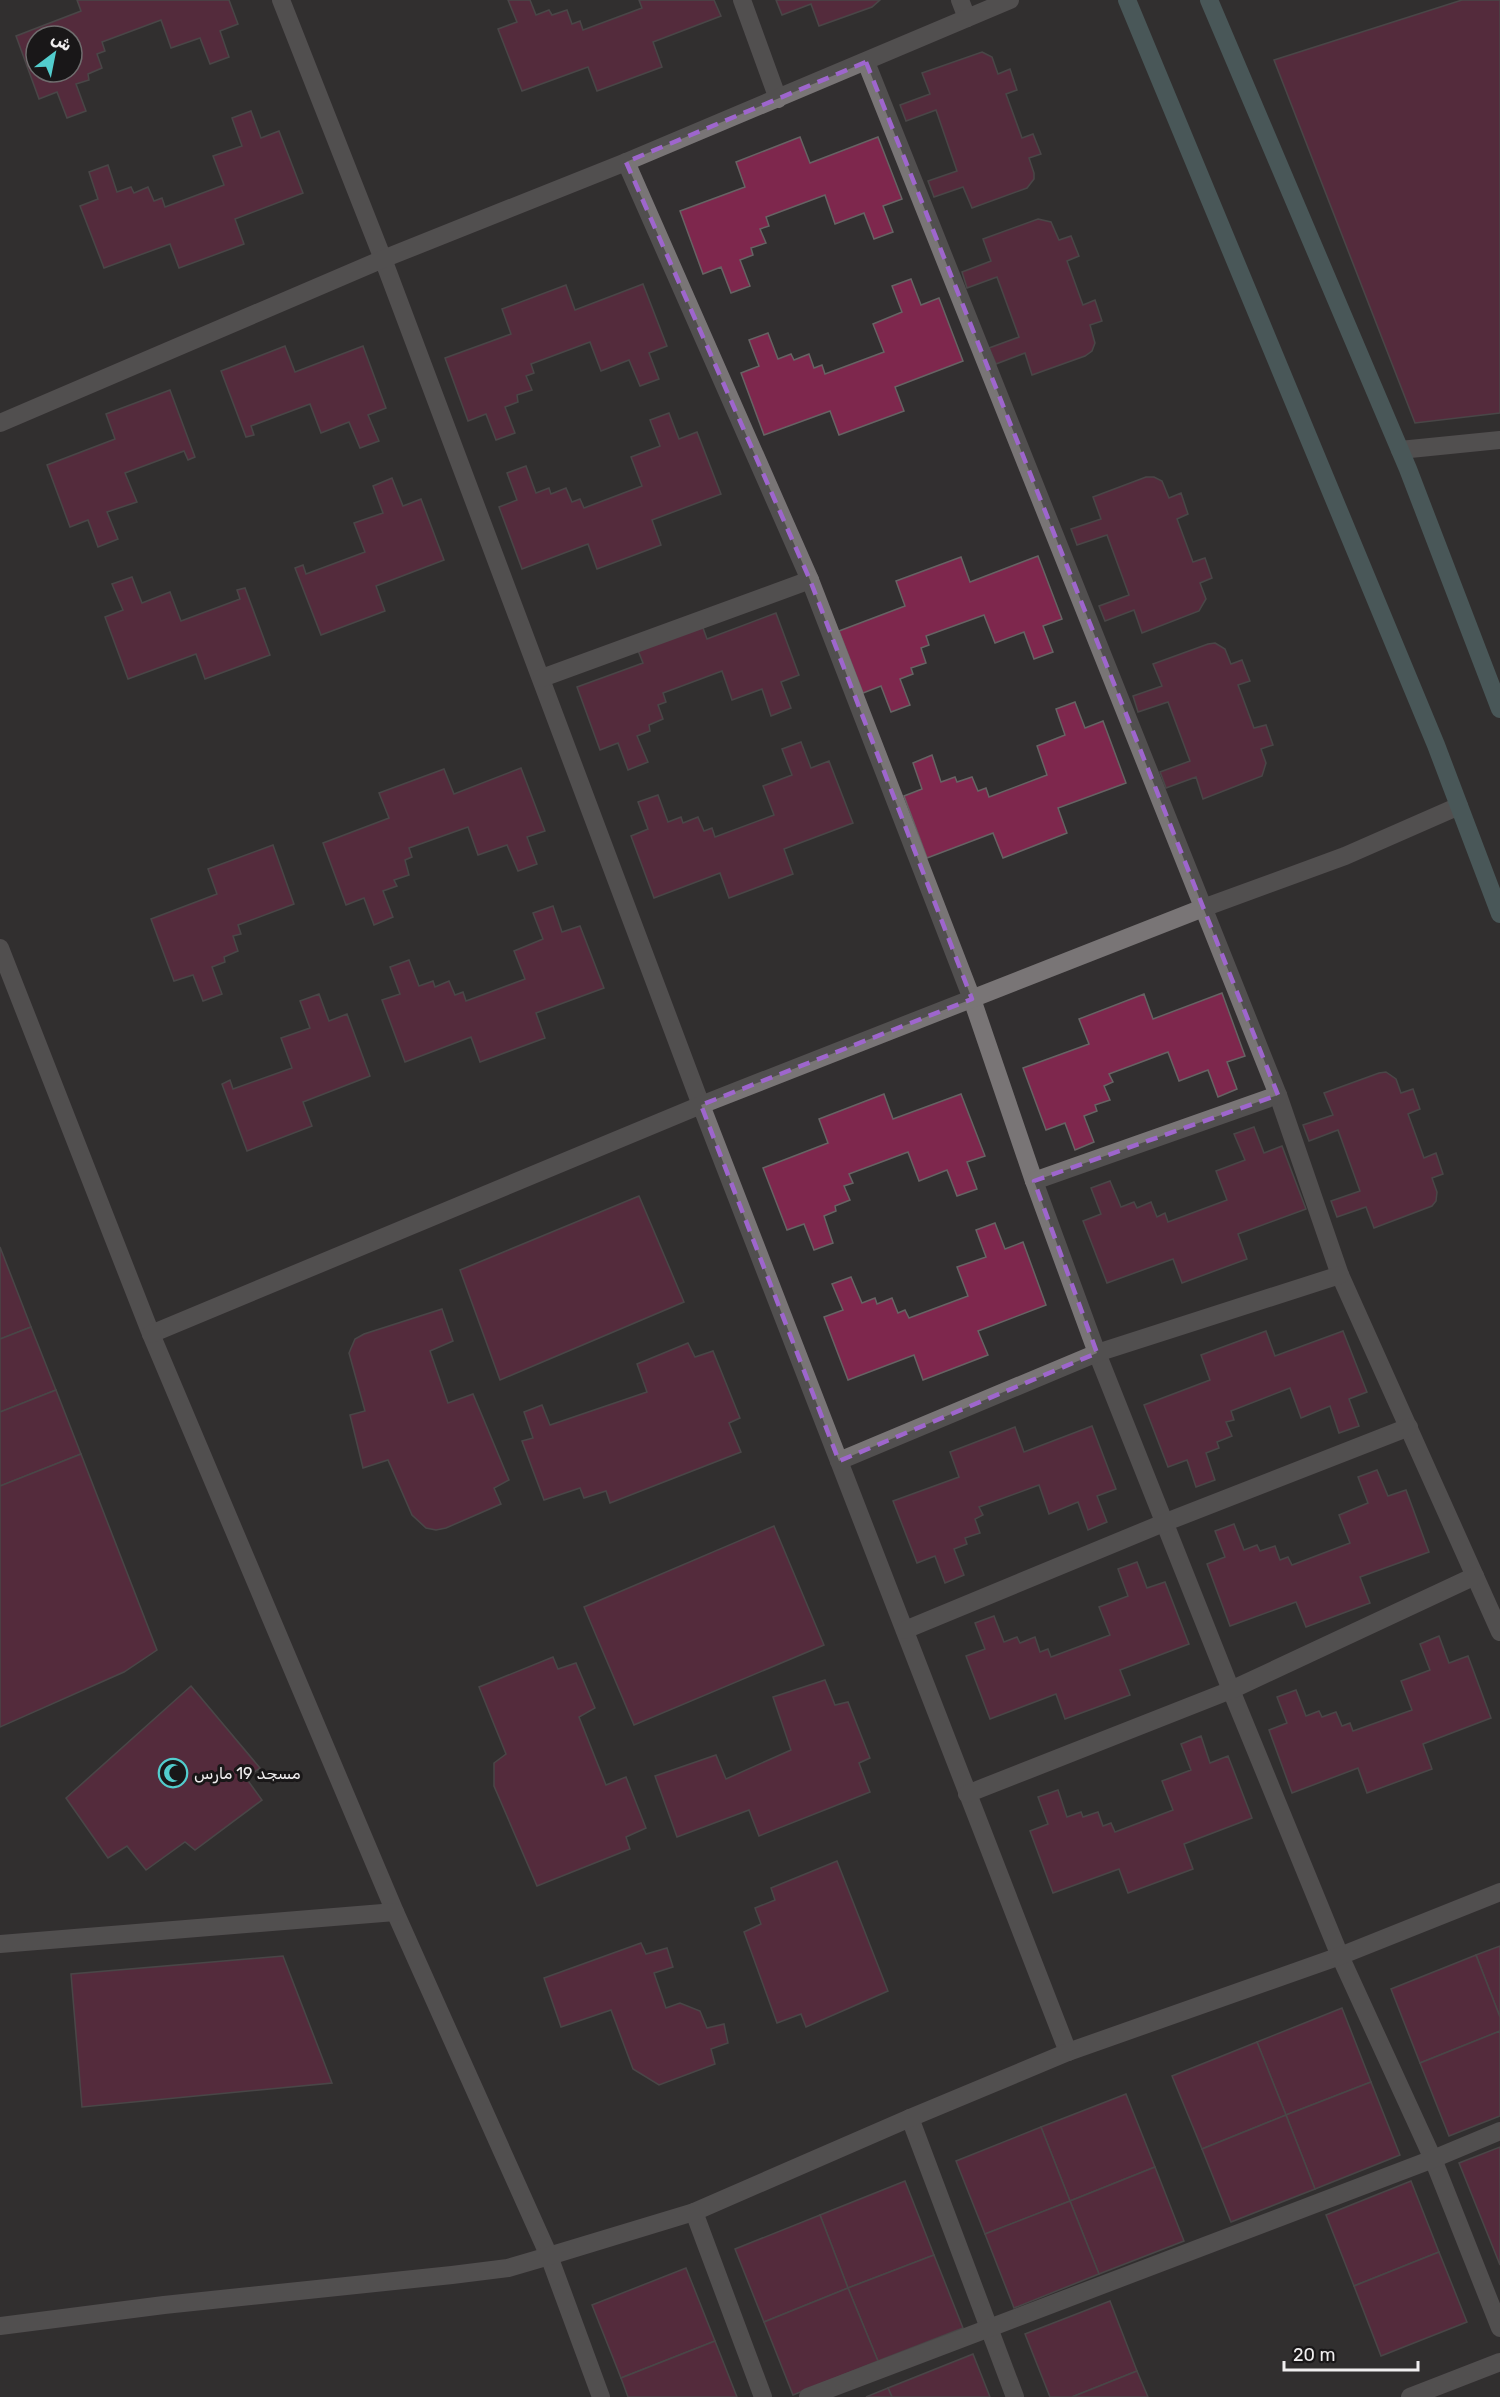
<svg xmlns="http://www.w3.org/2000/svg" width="1500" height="2397" viewBox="0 0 1500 2397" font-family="Rubik,Cairo,sans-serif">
<rect width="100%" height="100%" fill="#322f30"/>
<g fill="#7e274d" stroke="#676364" stroke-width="1.5" fill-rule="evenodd">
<path d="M77,0H229L238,24L220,31L229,57L210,64L200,38L171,48L161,20L102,42L105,51L97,54L102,68L88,74L89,80L76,84L86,111L67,118L57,92L39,99L16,36L81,11ZM36,36H72V72H36Z"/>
<path d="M508,0H530L536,15L549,10L552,15L567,10L572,24L580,21L583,30L642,8L639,0H714L721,16L653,42L662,67L597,91L588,67L522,91L498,29L517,22Z"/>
<path d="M776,0H880L872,7L819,26L811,4L782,15Z"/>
<path d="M1462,0H1500V413L1415,423L1274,60Z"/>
<path d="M982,52L992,57L998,74L1010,69L1017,90L1006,94L1022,138L1033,134L1041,154L1029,158L1034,173V179L1027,188L972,208L963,187L934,197L928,181L957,171L936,110L906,121L900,105L930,94L922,73Z"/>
<path d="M251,111L261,138L279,131L303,193L235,219L244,244L179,268L170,244L104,268L80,206L98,199L89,172L108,165L117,192L131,187L134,193L148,187L154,201L162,198L165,207L224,185L213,156L242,146L232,118Z"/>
<path d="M800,137L810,163L878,137L902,199L883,206L893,232L874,239L864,213L835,224L825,195L766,217L769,226L760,229L766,243L751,248L753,255L740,260L750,286L731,293L721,267L703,274L680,211L745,187L736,162Z"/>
<path d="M1038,219L1051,222L1059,240L1071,236L1079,256L1067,261L1083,305L1095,300L1102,321L1090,325L1095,343L1092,351L1085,356L1032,375L1025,353L996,364L989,348L1019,337L997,277L967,288L962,272L991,261L983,239Z"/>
<path d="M911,279L921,305L939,298L963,361L895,387L904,411L839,435L830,411L764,435L741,373L759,366L749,340L768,333L778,359L791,354L794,360L809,354L814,368L822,365L825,374L884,352L873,324L902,312L892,286Z"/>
<path d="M643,284L667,346L649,353L659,379L640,386L629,360L601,371L590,342L531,364L534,373L526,376L532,390L517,395L518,402L505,407L515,433L496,440L486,414L468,421L445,358L511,334L502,309L566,285L575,310Z"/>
<path d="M285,346L295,372L363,346L386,408L368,415L379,441L360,448L349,422L321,433L310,404L251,426L254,435L246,437L221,371Z"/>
<path d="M170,390L195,457L188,460L184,451L125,473L137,502L107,512L118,539L98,547L88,520L70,527L47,465L115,439L106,414Z"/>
<path d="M669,413L679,439L697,432L721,494L652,520L661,545L597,569L588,544L522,569L499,507L517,500L507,473L526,466L536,493L549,488L551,494L566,488L572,502L580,499L584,508L642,486L631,457L660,446L650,420Z"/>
<path d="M1146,477H1154L1162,481L1169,498L1181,493L1188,514L1177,519L1193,562L1205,558L1212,578L1200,583L1206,599L1199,611L1142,633L1134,610L1105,621L1099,606L1129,595L1107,535L1077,545L1071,529L1101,519L1093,497Z"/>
<path d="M392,478L403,506L421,499L444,560L376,586L385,611L321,635L295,568L303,565L306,574L365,552L354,523L383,513L373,486Z"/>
<path d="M1038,556L1062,619L1043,626L1053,652L1034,659L1024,632L995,643L984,615L926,636L929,645L921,648L926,663L911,668L913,674L900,679L910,705L891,712L881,686L863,693L839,631L905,606L896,581L961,557L970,582Z"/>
<path d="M132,577L142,603L170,592L181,621L240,599L237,590L245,588L270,655L205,679L196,654L128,679L105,617L123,610L112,584Z"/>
<path d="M776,613L799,675L781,682L791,708L771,716L762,689L732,700L722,671L663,693L666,702L658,705L663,719L649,725L650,731L637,736L648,762L628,770L618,743L600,750L577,687L643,663L633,638L698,614L707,639Z"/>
<path d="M1215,643L1225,649L1231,664L1242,660L1250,681L1238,685L1254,728L1266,725L1273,745L1261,749L1266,763L1262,776L1203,799L1196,777L1166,788L1160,772L1190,761L1168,702L1138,712L1133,696L1162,686L1153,664L1208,644Z"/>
<path d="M1075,702L1085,728L1103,721L1126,783L1058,808L1067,833L1003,858L993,833L927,858L904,796L922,789L913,763L932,755L941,782L955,777L957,782L972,777L978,791L986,788L989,797L1047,775L1037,746L1065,735L1056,709Z"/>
<path d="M801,742L811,768L829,761L853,823L784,849L793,874L729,898L720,873L654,898L631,836L648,829L638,802L658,795L668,822L681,817L683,823L698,817L704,831L712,828L715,837L774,815L763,786L792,775L782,749Z"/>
<path d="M521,768L545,831L527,837L537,864L518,871L507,845L478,855L468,827L409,848L412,857L405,860L409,875L394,880L397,886L383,891L393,917L374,925L364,898L346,905L323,843L389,818L379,793L444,769L454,794Z"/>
<path d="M273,845L294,904L238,925L241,934L233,936L238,951L224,957L225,962L212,967L222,994L203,1001L193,975L174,981L151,919L217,894L208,869Z"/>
<path d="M553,906L562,932L580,926L604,988L536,1013L545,1038L480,1062L471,1037L405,1062L382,1000L400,994L390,967L409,960L419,986L433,981L435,987L449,981L455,995L463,992L466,1001L525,979L514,951L543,939L533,913Z"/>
<path d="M1222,993L1245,1056L1227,1062L1237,1089L1218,1097L1208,1070L1179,1081L1168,1052L1109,1074L1113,1082L1104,1086L1110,1100L1095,1105L1097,1111L1084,1116L1094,1142L1075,1150L1065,1123L1046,1130L1023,1068L1089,1044L1079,1019L1144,994L1153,1019Z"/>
<path d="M319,994L329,1021L347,1014L370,1076L303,1102L312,1126L247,1151L222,1084L230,1080L233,1089L292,1068L281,1038L310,1028L300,1001Z"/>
<path d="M1386,1072L1396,1079L1401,1093L1413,1089L1420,1109L1408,1114L1424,1158L1436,1153L1443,1174L1432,1178L1437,1192L1436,1201L1432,1206L1374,1228L1366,1207L1337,1217L1331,1201L1360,1191L1338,1130L1309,1141L1303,1125L1333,1115L1324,1093L1379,1073Z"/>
<path d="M884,1094L893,1119L961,1094L985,1156L967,1162L977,1189L957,1196L947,1170L919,1181L908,1152L849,1174L853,1183L844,1186L850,1200L835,1206L836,1211L824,1216L833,1243L814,1250L804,1224L787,1230L763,1168L828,1143L819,1119Z"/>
<path d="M1254,1127L1264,1153L1282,1146L1306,1209L1238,1234L1247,1259L1182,1283L1173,1259L1107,1283L1083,1221L1101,1214L1091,1188L1110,1181L1121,1207L1134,1202L1137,1208L1151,1202L1157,1217L1165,1213L1168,1222L1227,1200L1216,1171L1245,1160L1234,1134Z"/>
<path d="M639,1196L684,1302L500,1380L460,1270Z"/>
<path d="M995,1223L1005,1249L1023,1242L1046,1305L978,1331L988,1355L923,1380L914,1355L848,1380L824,1317L843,1310L832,1284L851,1277L862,1303L875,1298L877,1304L892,1298L898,1313L905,1310L909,1318L968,1296L957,1267L986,1257L976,1230Z"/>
<path d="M0,1247L31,1327L0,1339Z"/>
<path d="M442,1309L453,1341L430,1351L448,1403L473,1394L509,1480L494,1488L501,1504L446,1528L436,1530L426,1528L412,1515L388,1460L363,1468L350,1415L365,1411L349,1353L355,1339L364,1334Z"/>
<path d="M31,1327L56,1390L0,1412V1339Z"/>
<path d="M1266,1331L1275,1356L1343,1331L1367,1392L1349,1399L1359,1426L1339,1433L1330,1406L1301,1418L1290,1388L1231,1411L1234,1420L1226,1422L1232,1436L1217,1442L1219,1448L1206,1453L1215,1480L1196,1487L1187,1460L1168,1467L1144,1405L1210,1380L1201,1355Z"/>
<path d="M688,1343L695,1357L713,1351L740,1418L729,1423L741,1452L610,1503L606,1491L584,1498L580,1488L544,1500L522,1441L533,1438L524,1412L542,1405L550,1425L647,1392L637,1364Z"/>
<path d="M56,1390L81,1454L0,1486V1412Z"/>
<path d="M1092,1426L1116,1489L1097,1496L1107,1522L1088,1530L1078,1502L1049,1514L1039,1485L979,1507L983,1515L975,1519L980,1533L965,1538L967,1544L954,1549L964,1575L945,1583L935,1556L917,1563L893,1501L959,1477L950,1452L1015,1427L1024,1452Z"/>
<path d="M81,1454L157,1650L124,1672L0,1727V1486Z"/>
<path d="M1377,1470L1388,1496L1406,1490L1429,1552L1360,1577L1370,1603L1306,1627L1296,1602L1230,1626L1207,1564L1225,1557L1215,1531L1234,1524L1244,1550L1257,1545L1260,1551L1275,1546L1280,1560L1288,1557L1292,1565L1350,1543L1339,1515L1368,1503L1358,1477Z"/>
<path d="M774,1526L824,1645L634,1725L584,1607Z"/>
<path d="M1137,1562L1147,1588L1165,1582L1189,1644L1120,1670L1130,1695L1065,1719L1056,1694L990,1719L966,1656L985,1649L975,1623L994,1616L1004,1642L1017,1637L1020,1643L1035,1637L1040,1652L1048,1649L1051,1657L1110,1635L1099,1607L1128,1596L1118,1569Z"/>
<path d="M1439,1636L1449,1663L1468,1656L1491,1718L1423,1744L1432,1769L1367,1793L1358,1768L1292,1793L1269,1730L1287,1723L1277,1697L1296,1690L1306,1716L1319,1711L1322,1717L1336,1712L1342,1726L1350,1723L1353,1731L1412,1710L1401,1681L1430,1670L1420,1644Z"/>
<path d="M553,1657L558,1669L576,1663L595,1708L579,1717L606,1785L626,1777L646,1828L626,1837L630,1849L537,1886L494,1786V1763L506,1754L479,1687Z"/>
<path d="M825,1680L835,1705L848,1702L870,1758L859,1763L870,1792L759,1836L749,1810L677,1837L655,1776L716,1755L726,1779L791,1750L773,1697Z"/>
<path d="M191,1686L260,1768L246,1778L262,1800L195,1850L185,1842L146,1870L127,1846L108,1858L66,1798Z"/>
<path d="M1201,1736L1210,1763L1228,1756L1252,1818L1184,1844L1193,1869L1128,1893L1119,1869L1053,1893L1030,1831L1048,1824L1038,1797L1058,1790L1067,1817L1081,1812L1083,1817L1098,1812L1103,1826L1111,1823L1115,1832L1173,1810L1162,1781L1191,1770L1181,1744Z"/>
<path d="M837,1861L888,1991L806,2027L801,2014L777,2023L744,1932L761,1924L755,1908L775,1900L771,1888Z"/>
<path d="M641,1943L646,1954L667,1948L673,1967L654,1973L666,2008L680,2003L700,2011L707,2028L724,2024L728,2043L711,2049L715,2064L659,2085L633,2069L611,2010L561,2027L544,1978Z"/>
<path d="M1500,1946V2017L1476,1955Z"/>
<path d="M1476,1955L1500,2017V2031L1420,2063L1391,1989Z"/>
<path d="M283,1956L332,2083L82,2107L71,1974Z"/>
<path d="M1342,2008L1371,2082L1286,2115L1257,2042Z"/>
<path d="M1500,2031V2116L1449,2136L1420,2063Z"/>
<path d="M1257,2042L1286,2115L1202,2149L1172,2076Z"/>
<path d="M1371,2082L1400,2155L1315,2189L1286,2115Z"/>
<path d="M1126,2094L1155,2167L1070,2201L1041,2127Z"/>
<path d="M1286,2115L1315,2189L1231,2222L1202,2149Z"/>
<path d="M1041,2127L1070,2201L985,2234L956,2161Z"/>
<path d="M1500,2147V2265L1459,2163Z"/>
<path d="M1155,2167L1184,2241L1099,2274L1070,2201Z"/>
<path d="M905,2181L934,2255L848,2288L820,2215Z"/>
<path d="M1411,2181L1439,2252L1354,2286L1326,2215Z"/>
<path d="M1070,2201L1099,2274L1014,2308L985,2234Z"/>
<path d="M820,2215L848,2288L764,2322L735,2249Z"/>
<path d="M1439,2252L1467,2322L1381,2356L1354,2286Z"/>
<path d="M934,2255L963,2328L878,2361L848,2288Z"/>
<path d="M686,2268L715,2341L621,2378L592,2305Z"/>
<path d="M848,2288L878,2361L793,2395L764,2322Z"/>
<path d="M1110,2301L1137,2371L1072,2397H1050L1025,2334Z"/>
<path d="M715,2341L737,2397H628L621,2378Z"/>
<path d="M973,2354L990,2397H892L888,2388Z"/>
<path d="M1137,2371L1148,2397H1072Z"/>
<path d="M888,2388L892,2397H866Z"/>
</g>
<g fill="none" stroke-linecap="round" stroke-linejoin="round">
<g stroke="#797576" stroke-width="18">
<path d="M281,0L383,259L701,1105L1068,2052"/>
<path d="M742,0L778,99"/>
<path d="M960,0L967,18"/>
<path d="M866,62L1278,1095L1340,1275L1500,1632"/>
<path d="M626,162L810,580L972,999L1034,1181L1097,1353L1231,1690L1340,1956L1433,2159L1500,2328"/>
<path d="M0,423L383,259L626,162L1010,0"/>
<path d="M1400,450L1500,440"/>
<path d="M542,678L810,580"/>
<path d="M0,948L151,1334L395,1912L549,2256L601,2397"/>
<path d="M1034,1181L1278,1095"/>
<path d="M151,1334L701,1105L1203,908L1345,856L1459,806"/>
<path d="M839,1461L1097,1353L1340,1275"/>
<path d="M905,1630L1166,1522L1409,1427"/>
<path d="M967,1794L1231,1690L1475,1576"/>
<path d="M0,1944L395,1912"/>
<path d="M910,2118L1015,2397"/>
<path d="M694,2212L763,2397"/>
<path d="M0,2326L164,2305L452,2275L508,2268L549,2256L694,2212L910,2118L1068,2052L1340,1956L1500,1892"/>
<path d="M808,2397L1433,2159L1500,2131"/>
<path d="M1410,2397L1500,2362"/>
</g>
<g stroke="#668889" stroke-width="18">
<path d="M1127,0L1436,745L1500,914"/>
<path d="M1209,0L1408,469L1500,709"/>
</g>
</g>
<path d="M0 0H1500V2397H0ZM866,62L1278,1095L1034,1181L1097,1353L839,1461L701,1105L972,999L810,580L626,162Z" fill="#322f30" fill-opacity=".55" fill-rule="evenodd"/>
<path fill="none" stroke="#9e66cd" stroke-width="4.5" stroke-dasharray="12 8" stroke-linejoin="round" d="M866,62L1278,1095L1034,1181L1097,1353L839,1461L701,1105L972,999L810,580L626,162Z"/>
<defs>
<g id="mosque-ring" transform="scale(1.5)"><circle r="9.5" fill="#191718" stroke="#52cdcd" stroke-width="1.5"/><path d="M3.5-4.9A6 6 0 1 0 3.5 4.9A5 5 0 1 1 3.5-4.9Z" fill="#52cdcd"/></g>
</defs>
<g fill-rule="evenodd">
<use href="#mosque-ring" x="173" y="1773"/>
</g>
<g text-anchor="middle" stroke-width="6" stroke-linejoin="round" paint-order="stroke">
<g font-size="16" fill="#f0eeef" stroke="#191718" text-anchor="start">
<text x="194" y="1779">مسجد 19 مارس</text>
</g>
</g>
<g transform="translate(54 54) rotate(32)"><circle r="28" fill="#191718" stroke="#6f6d6e" stroke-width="1.5"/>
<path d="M0-4.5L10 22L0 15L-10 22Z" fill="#52cdcd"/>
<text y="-9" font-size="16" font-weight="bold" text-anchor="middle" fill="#f0eeef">ش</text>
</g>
<path d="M1284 2361v9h134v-9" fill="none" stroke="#f0eeef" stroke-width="3"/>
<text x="1293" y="2361" font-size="18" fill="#f0eeef" stroke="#191718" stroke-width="4.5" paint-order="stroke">20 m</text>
</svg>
